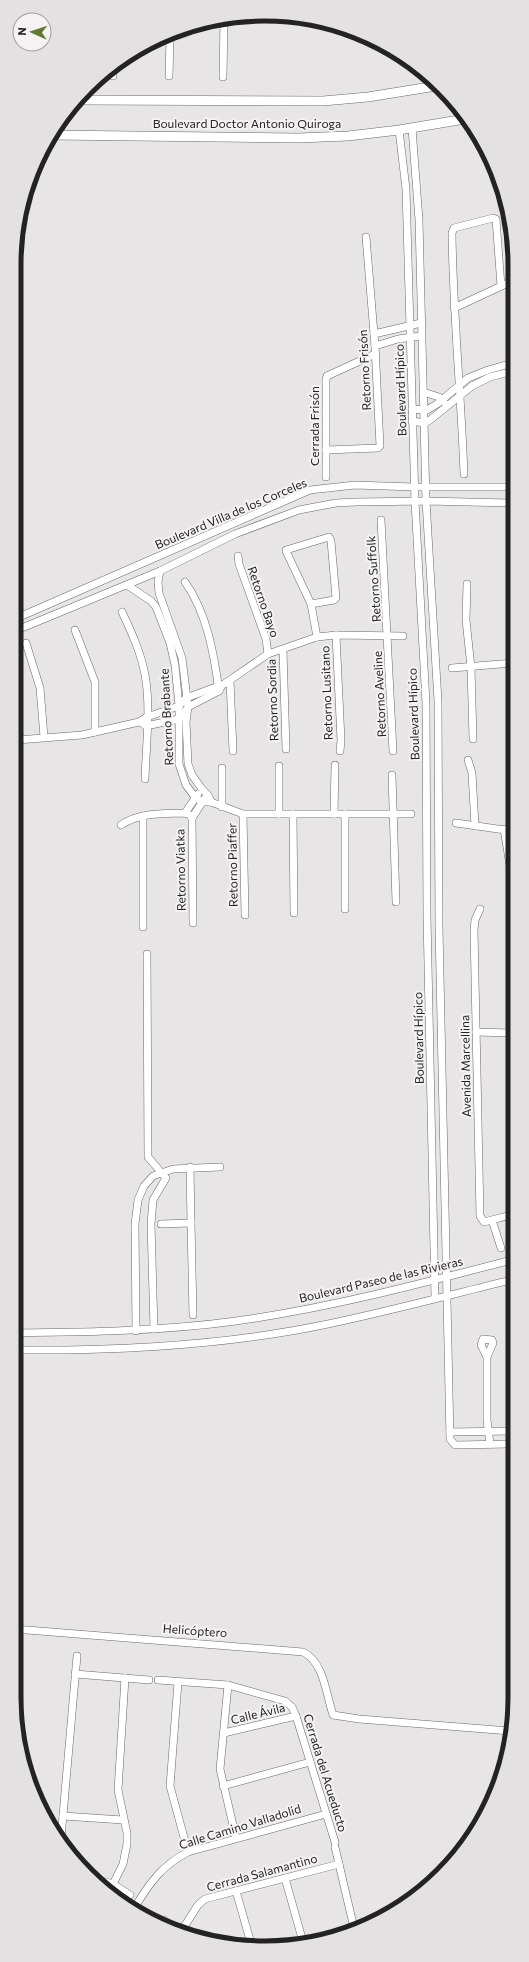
<svg xmlns="http://www.w3.org/2000/svg" width="529" height="1962" viewBox="0 0 529 1962" font-family="Commissioner,sans-serif">
<rect width="100%" height="100%" fill="#e8e5e7"/>
<g fill="none" stroke-linecap="round" stroke-linejoin="round">
<g stroke="#6a6769" stroke-width="8">
<g id="minor">
<path d="M113,76V68"/>
<path d="M169,76L170,38"/>
<path d="M223,77L224,19"/>
<path d="M412,128L419,220L426,501L438,701L439,928L450,1439L455,1445L511,1444"/>
<path d="M399,130L406,189L415,501L426,703L427,916L435,1298"/>
<path d="M454,308L508,283"/>
<path d="M374,334L421,323"/>
<path d="M375,346L398,339L421,336"/>
<path d="M423,392L439,397L444,402"/>
<path d="M412,409L427,410L437,404L468,378L488,370L513,363"/>
<path d="M412,421L424,423L430,420L472,386L490,377L513,371"/>
<path d="M326,450L378,448L380,446L375,346L366,237"/>
<path d="M464,474C461,393 453,313 452,233L454,228L493,218L496,219L501,286"/>
<path d="M326,477V380L327,376L375,354"/>
<path d="M381,520L393,751"/>
<path d="M238,556L239,564L266,639L268,654"/>
<path d="M160,571L158,582L159,593L182,658L188,707L186,722L188,764L192,775L202,789L208,795L211,802"/>
<path d="M185,582C207,613 214,654 219,691"/>
<path d="M467,584L466,620L471,667L473,739"/>
<path d="M127,585L151,601L156,607L170,643L175,665L179,706V764L186,785L195,797L202,802H211L243,814H411"/>
<path d="M311,604L334,600L336,598L331,541L329,537L286,550V551L311,604L317,637"/>
<path d="M122,612C132,633 141,653 145,675C151,707 146,746 145,779"/>
<path d="M17,618L310,490L355,485L414,487H512"/>
<path d="M17,630L160,571L235,534L299,510L336,503L356,502L426,501L512,503"/>
<path d="M75,630L95,682V732"/>
<path d="M336,635L341,740L340,751"/>
<path d="M26,643L40,688L44,737"/>
<path d="M283,650L286,749"/>
<path d="M452,668L512,663"/>
<path d="M230,681L233,751"/>
<path d="M143,724L146,726L179,719L188,707L219,691L221,687"/>
<path d="M17,740L82,735L139,722L147,717L179,706L186,698L224,684L268,654L317,637L336,635L403,636"/>
<path d="M468,760L472,773L475,826"/>
<path d="M222,768V807"/>
<path d="M392,775L396,902"/>
<path d="M185,813L198,794"/>
<path d="M243,814L245,915"/>
<path d="M279,814V766"/>
<path d="M293,814L294,913"/>
<path d="M334,814L335,765"/>
<path d="M143,816V927"/>
<path d="M192,818L193,923"/>
<path d="M192,818L205,798"/>
<path d="M456,823L512,831"/>
<path d="M121,825C140,812 163,814 185,813L190,815L192,818"/>
<path d="M504,829L512,878"/>
<path d="M345,909V814"/>
<path d="M480,909L475,920L474,930L480,1216L484,1222L511,1215"/>
<path d="M147,954L148,1157L166,1178L153,1200L151,1224L154,1329"/>
<path d="M476,1032L511,1033"/>
<path d="M492,1220L501,1248"/>
<path d="M191,1223L193,1315"/>
<path d="M161,1224L191,1223L190,1167"/>
<path d="M136,1331L135,1224L138,1200L144,1186L153,1176L173,1169L220,1167"/>
<path d="M15,1333C89,1332 163,1331 236,1321C329,1308 420,1284 511,1260"/>
<path d="M15,1350C118,1351 221,1346 323,1325C386,1312 449,1295 511,1280"/>
<path d="M487,1357L493,1343L492,1340L483,1339L481,1345L487,1357V1420L490,1444"/>
<path d="M450,1432L511,1431"/>
<path d="M14,1629L303,1652C324,1662 326,1694 333,1715L359,1719L510,1731"/>
<path d="M75,1674L149,1680"/>
<path d="M158,1680L228,1685L285,1701L292,1707L296,1716L335,1842"/>
<path d="M178,1682L170,1786L188,1852"/>
<path d="M228,1685L220,1769L236,1838"/>
<path d="M224,1733L296,1716"/>
<path d="M223,1786L310,1762"/>
<path d="M63,1816L123,1820"/>
<path d="M61,1838L77,1656"/>
<path d="M335,1847L354,1928"/>
<path d="M285,1878L303,1942"/>
<path d="M98,1880L113,1884L130,1895"/>
<path d="M113,1884L123,1864L127,1844V1833L118,1790L125,1678"/>
<path d="M236,1891L252,1947"/>
<path d="M135,1907C149,1884 162,1865 188,1852L326,1814"/>
<path d="M164,1920L174,1928"/>
<path d="M182,1930L198,1905L205,1899L339,1864"/>
</g>
</g>
<g stroke="#6a6769" stroke-width="10">
<g id="major">
<path d="M82,100L323,101L368,97L436,86"/>
<path d="M52,135L298,138L348,136L399,130L465,119"/>
</g>
</g>
<use href="#minor" stroke="#fff" stroke-width="7"/>
<use href="#major" stroke="#fff" stroke-width="9"/>
</g>
<g text-anchor="middle" stroke-width="4" stroke-linejoin="round" paint-order="stroke">
<g font-size="12" fill="#242324" stroke="#f5f2f4">
<text x="247" y="128">Boulevard Doctor Antonio Quiroga</text>
<text transform="translate(365 370) rotate(-93)" y="4">Retorno Frisón</text>
<text transform="translate(401 390) rotate(-92)" y="4">Boulevard Hípico</text>
<text transform="translate(315 426) rotate(-90)" y="4">Cerrada Frisón</text>
<text transform="translate(231 514) rotate(-23)" y="4">Boulevard Villa de los Corceles</text>
<text transform="translate(374 579) rotate(-94)" y="4">Retorno Suffolk</text>
<text transform="translate(263 602) rotate(71)" y="4">Retorno Bayo</text>
<text transform="translate(327 693) rotate(-92)" y="4">Retorno Lusitano</text>
<text transform="translate(380 694) rotate(-93)" y="4">Retorno Aveline</text>
<text transform="translate(273 700) rotate(-92)" y="4">Retorno Sordia</text>
<text transform="translate(414 714) rotate(-92)" y="4">Boulevard Hípico</text>
<text transform="translate(167 717) rotate(-93)" y="4">Retorno Brabante</text>
<text transform="translate(233 865) rotate(-91)" y="4">Retorno Piaffer</text>
<text transform="translate(181 870) rotate(-91)" y="4">Retorno Viatka</text>
<text transform="translate(419 1038) rotate(-91)" y="4">Boulevard Hípico</text>
<text transform="translate(466 1066) rotate(-91)" y="4">Avenida Marcellina</text>
<text transform="translate(381 1280) rotate(-13)" y="4">Boulevard Paseo de las Rivieras</text>
<text transform="translate(195 1631) rotate(4)" y="4">Helicóptero</text>
<text transform="translate(258 1714) rotate(-14)" y="4">Calle Ávila</text>
<text transform="translate(325 1773) rotate(73)" y="4">Cerrada del Acueducto</text>
<text transform="translate(240 1827) rotate(-17)" y="4">Calle Camino Valladolid</text>
<text transform="translate(262 1873) rotate(-15)" y="4">Cerrada Salamantino</text>
</g>
</g>
<path d="M0 0H529V1962H0ZM264 21H265A243 243 0 0 1 508 264V1698A243 243 0 0 1 265 1941H264A243 243 0 0 1 21 1698V264A243 243 0 0 1 264 21Z" fill="#e4e1e3" fill-rule="evenodd"/>
<path fill="none" stroke="#242324" stroke-width="5" d="M264 21H265A243 243 0 0 1 508 264V1698A243 243 0 0 1 265 1941H264A243 243 0 0 1 21 1698V264A243 243 0 0 1 264 21Z"/>
<g transform="translate(32 32) rotate(273)"><circle r="19" fill="#f5f2f4" stroke="#a19fa1"/>
<path d="M0-3L7 15L0 10L-7 15Z" fill="#627a2c"/>
<text y="-6" font-size="11" font-weight="bold" text-anchor="middle" fill="#242324">N</text>
</g>
</svg>
